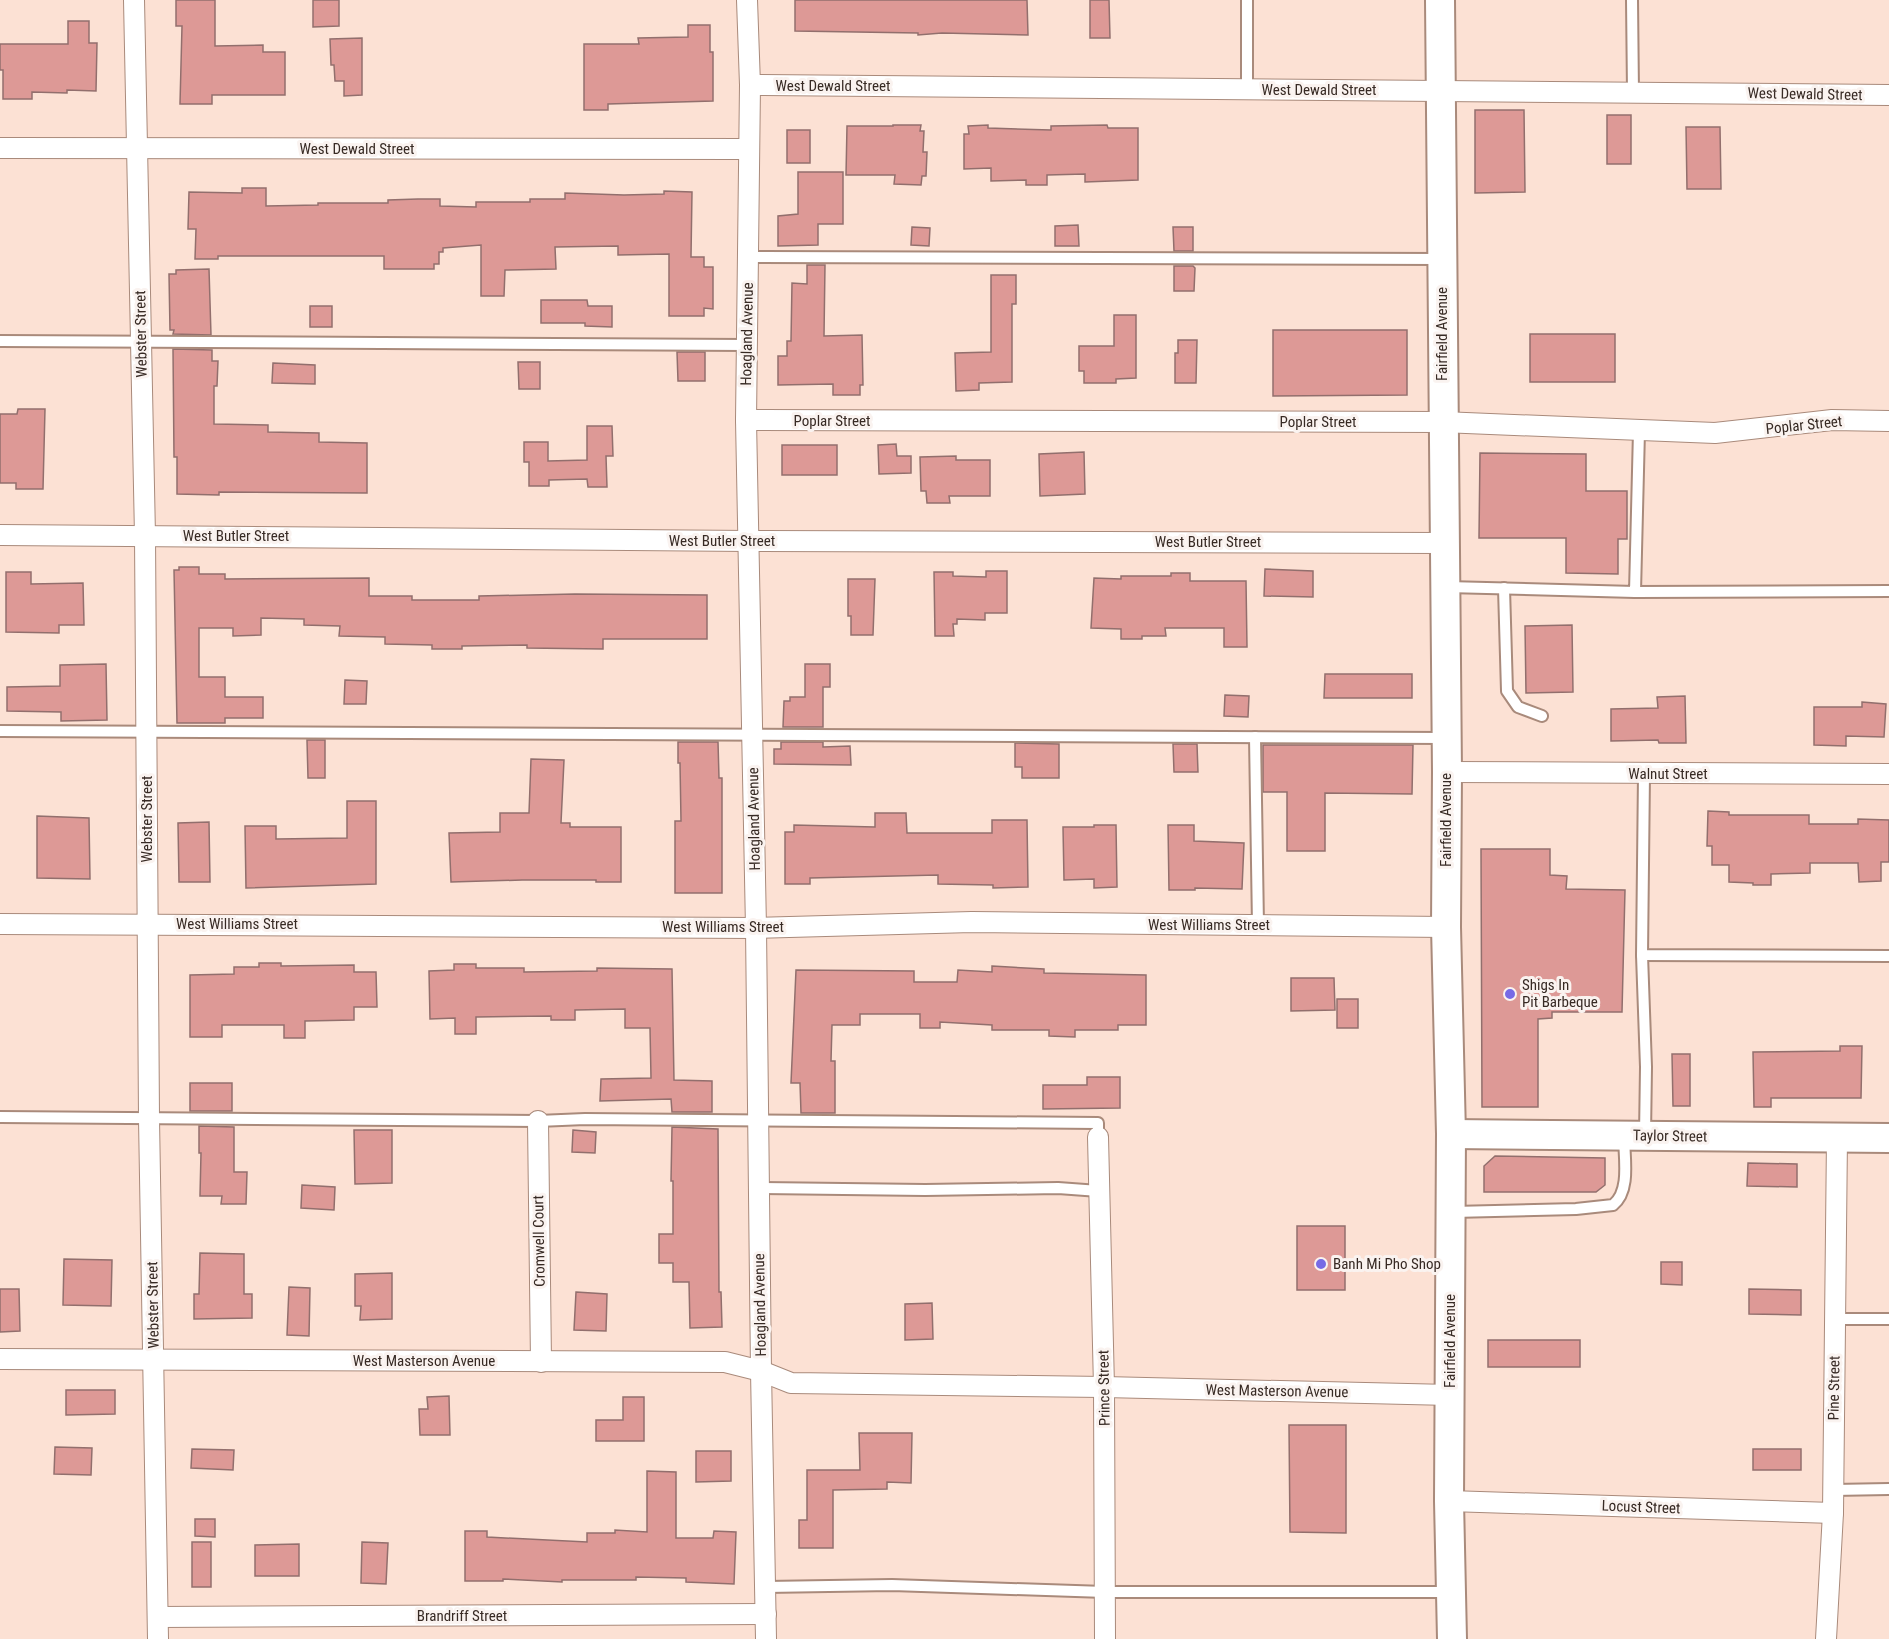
<svg xmlns="http://www.w3.org/2000/svg" width="1889" height="1639" viewBox="0 0 1889 1639" font-family="'Roboto Condensed',sans-serif">
<rect width="100%" height="100%" fill="#fce1d4"/>
<g fill="#dd9996" stroke="#926f6d" stroke-width="1.5">
<path d="M176,0H215V46L263,45V52H285V95H212V104H180L182,26H176Z"/>
<path d="M313,0H339V26L313,27Z"/>
<path d="M795,0H1027L1028,35L942,33L918,35V33L795,31Z"/>
<path d="M1090,0H1109L1110,38H1090Z"/>
<path d="M68,21H89V43H97L96,91L67,90V93L32,92V99H3V70H0V44H68Z"/>
<path d="M688,25H710V52H713V101L608,104V110H584V44H639L638,38L688,37Z"/>
<path d="M362,38V95L344,96V81H335L334,65H331L330,39Z"/>
<path d="M1475,110H1524L1525,192L1475,193Z"/>
<rect x="1607" y="115" width="24" height="49"/>
<path d="M893,125H921L920,131H924L923,152H927L926,176H922L921,185L894,184L895,175H846L847,126H893Z"/>
<path d="M988,125V128L1051,130V126L1107,125L1108,128H1138V180L1085,182V174L1047,175V185H1026V180L991,181V168L964,169V134H969L968,126Z"/>
<path d="M1686,127H1720L1721,189H1687Z"/>
<rect x="787" y="130" width="23" height="33"/>
<path d="M798,172H843V224H818V245L778,246V216L798,214Z"/>
<path d="M242,188H266V206L318,205V203H388V200L418,199H440V206L476,207V202H530V199H565V193L624,195L664,194V191L692,192L691,257H704V267H713V309L704,308V316H669V254L618,255V246L555,247L556,269L505,270L504,296H481V245L443,248V252H439V264H434V269H384V256H218V259H195L196,229H188L189,192L242,193Z"/>
<path d="M1078,225L1079,246H1055V226Z"/>
<path d="M912,227L930,228L929,246L911,245Z"/>
<path d="M1173,227H1193V251H1174Z"/>
<path d="M807,265H825L824,336L862,335L863,385H860V395H833V384L778,385V356H787V341H791L792,283L807,284Z"/>
<path d="M1174,266H1193L1195,268L1194,291H1174Z"/>
<path d="M209,269L211,335L173,334L174,330H170L169,274H176V270Z"/>
<path d="M991,275H1016V304H1012V382L979,383V390L956,391L955,353L991,352Z"/>
<path d="M541,300H587L588,306H612V327L585,326V323H541Z"/>
<rect x="310" y="306" width="22" height="21"/>
<path d="M1114,315H1136V378L1116,379V383H1084V371H1079V346H1114Z"/>
<path d="M1273,330H1407V395L1273,396Z"/>
<rect x="1530" y="334" width="85" height="48"/>
<path d="M1178,340H1197L1196,383H1175V353H1178Z"/>
<path d="M173,349L212,350V361H218L217,386H214V424L268,425V432L319,433V442L367,443V493L219,492V495L177,494V457H174Z"/>
<path d="M677,352H705V381H678Z"/>
<path d="M518,362H540V389H519Z"/>
<path d="M273,363L315,365V384L272,383Z"/>
<path d="M18,409H45L43,489H16V483H0V414H17Z"/>
<path d="M587,426H612L613,456H606L607,487H588L587,479L549,480V486H529V462H524V442H548V461L587,460Z"/>
<path d="M896,444L897,456H911V473L879,474L878,445Z"/>
<rect x="782" y="445" width="55" height="30"/>
<path d="M1084,452L1085,494L1040,496L1039,454Z"/>
<path d="M1480,453L1586,454V491H1627V539H1618V574L1566,573V538H1479Z"/>
<path d="M956,456V460H990V496H949L950,503H927L926,491H921L920,457Z"/>
<path d="M179,567H199V574H225V579L369,578V596H412V600H479V596L575,594L707,595V639H603V649L527,648V645L462,646V649H432V645L385,644V637L339,636L340,626L304,625V619L261,618V635L233,636V628H199V677H225V697H263V718H225V723H177L174,570H179Z"/>
<path d="M1265,569L1313,571V597L1264,596Z"/>
<path d="M986,571H1007V613H985V620L957,619V624H953L954,636H935L934,572H953V576L986,577Z"/>
<path d="M6,572H31V584L83,583L84,625H59V633L6,632Z"/>
<path d="M1171,573H1190V581H1246L1247,647H1224V628H1165L1166,636H1142V639H1121V629L1091,628L1094,578L1121,579V576H1171Z"/>
<path d="M848,579H875L873,635H851V616H848Z"/>
<path d="M1572,625L1573,692L1526,693L1525,626Z"/>
<path d="M106,664L107,720L61,721V712L7,711V687L60,686V665Z"/>
<path d="M805,664H830V687H823V727H783L784,701H790V697H805Z"/>
<path d="M1325,674H1412V698H1324Z"/>
<path d="M345,680L367,681L366,704H344Z"/>
<path d="M1225,695L1249,696L1248,717L1224,716Z"/>
<path d="M1685,696L1686,743H1659L1658,740L1611,741V709L1658,708L1657,697Z"/>
<path d="M1862,702L1886,704L1884,737L1846,736V746L1814,745V707H1862Z"/>
<path d="M307,740H325V778H308Z"/>
<path d="M678,742H718L719,778H722V893H675V821H681L680,763H678Z"/>
<path d="M781,742H823V747L850,746L851,765L774,764V749H781Z"/>
<path d="M1015,743L1059,744V778H1022V767H1015Z"/>
<path d="M1173,744H1197L1198,772H1174Z"/>
<path d="M1263,745H1413L1412,794L1325,793V851H1287V792H1263Z"/>
<path d="M531,759L564,760L561,823H570V827H621V882H596V880H522L451,882L449,833L500,832V813H529Z"/>
<path d="M347,801H376V884L246,888L245,826H276V839L347,838Z"/>
<path d="M1708,811L1729,812V815H1809V824H1858V819L1889,820V862H1881V881L1859,882L1858,863H1810V873L1771,874V885H1753V883L1729,882V865H1712V846H1707Z"/>
<path d="M875,813H906L907,833H992V820H1027L1028,887L993,888V885L938,884V875L810,878V884H785V832H794V825L875,827Z"/>
<path d="M37,816L89,818L90,879L37,878Z"/>
<path d="M209,822L210,882H179L178,823Z"/>
<path d="M1094,825H1116L1117,887L1094,888V879L1064,880L1063,827H1094Z"/>
<path d="M1168,825H1194V841L1244,843L1242,889L1195,888V890H1169Z"/>
<path d="M1481,849H1550V875L1567,876L1566,889L1625,890L1622,1012H1552V1018L1538,1019V1107H1482Z"/>
<path d="M259,963H281V966L354,965V972H376L377,1007H354V1020L305,1021V1038H284V1025H222V1037H190V975L234,974V967H259Z"/>
<path d="M454,964H476V968H524V972L597,971V968L672,969L674,1080L712,1081V1112H672L671,1099L600,1101L601,1079L651,1078L650,1028H625V1009L575,1010V1020H551V1016L476,1017V1034H455V1018L430,1019L429,971L454,970Z"/>
<path d="M992,966L1044,969V973L1146,975V1025H1118V1030H1075V1037L1049,1036V1030H992V1025L940,1022V1028H920V1014H860V1025H832L831,1061H835V1113H801L800,1083H791L796,970L914,971V982H957L958,970L992,972Z"/>
<path d="M1291,978H1334L1335,1010L1291,1011Z"/>
<rect x="1337" y="999" width="21" height="29"/>
<path d="M1840,1046H1862L1861,1098H1771V1107H1754L1753,1052L1840,1051Z"/>
<path d="M1672,1054H1690V1106H1673Z"/>
<path d="M1087,1077H1120V1108L1043,1109V1085H1087Z"/>
<rect x="190" y="1083" width="42" height="28"/>
<path d="M199,1126L234,1127V1172H247L246,1204H221L222,1196H200L201,1153H199Z"/>
<path d="M672,1127L718,1129L719,1292H721L722,1327L690,1328L689,1282H673V1263H659V1234H673V1181H671Z"/>
<path d="M354,1130H392V1183L355,1184Z"/>
<path d="M573,1130L596,1132L595,1153L572,1152Z"/>
<path d="M1495,1156L1605,1158V1185L1596,1192H1484V1166Z"/>
<path d="M1748,1163L1797,1164V1187L1747,1186Z"/>
<path d="M302,1185L335,1187L334,1210L301,1208Z"/>
<rect x="1297" y="1226" width="48" height="64"/>
<path d="M200,1253L244,1254V1294H252V1318L194,1319V1294H199Z"/>
<path d="M64,1259L112,1260L111,1306L63,1305Z"/>
<path d="M1661,1262H1682V1285L1661,1284Z"/>
<path d="M392,1273V1319L360,1320L361,1306H355V1274Z"/>
<path d="M289,1287L310,1288L309,1336L287,1335Z"/>
<path d="M0,1289H19L20,1331L0,1332Z"/>
<path d="M1749,1289L1801,1290V1315L1749,1314Z"/>
<path d="M576,1292L607,1294L606,1331L574,1330Z"/>
<path d="M932,1303L933,1339L905,1340V1304Z"/>
<rect x="1488" y="1340" width="92" height="27"/>
<path d="M66,1390H115V1414L66,1415Z"/>
<path d="M449,1396L450,1435H420L419,1409H428L427,1397Z"/>
<path d="M623,1397H644V1441H596V1420H623Z"/>
<path d="M1289,1425H1346V1533L1290,1532Z"/>
<path d="M859,1433H912L911,1483L887,1482V1489L833,1490V1548H799V1520H807V1470H860Z"/>
<path d="M55,1447L92,1448L91,1475L54,1474Z"/>
<path d="M192,1449L234,1450L233,1470L191,1468Z"/>
<rect x="1753" y="1449" width="48" height="21"/>
<path d="M696,1451H731V1481L696,1482Z"/>
<path d="M647,1471L676,1472V1538H713L714,1531L736,1532L734,1584L686,1582V1578L636,1577V1580H562V1582L503,1579V1581H465V1531H487V1537L587,1542V1533H615V1530L647,1532Z"/>
<path d="M195,1519H215V1537L195,1536Z"/>
<rect x="192" y="1542" width="19" height="45"/>
<path d="M362,1542L388,1543L386,1584L361,1583Z"/>
<path d="M299,1544V1576H255V1545Z"/>
</g>
<g fill="none" stroke-linecap="round" stroke-linejoin="round">
<g stroke="#a98a7b" stroke-width="14">
<g id="service">
<path d="M1247,0V89"/>
<path d="M1632,0L1633,92"/>
<path d="M748,257L1442,259"/>
<path d="M0,341L747,345"/>
<path d="M1447,587L1635,592L1639,431"/>
<path d="M1504,588L1507,691L1518,707L1542,716"/>
<path d="M1635,592L1889,591"/>
<path d="M0,731L1446,738"/>
<path d="M1255,737L1258,925"/>
<path d="M1644,774L1642,955L1889,956"/>
<path d="M1642,955L1646,1067L1645,1135"/>
<path d="M0,1117L538,1121L585,1119L1098,1123V1137"/>
<path d="M759,1188L925,1190L1058,1188L1099,1191"/>
<path d="M1453,1212L1576,1209L1613,1205C1631,1191 1624,1157 1624,1136"/>
<path d="M1835,1319H1889"/>
<path d="M1833,1490L1889,1489"/>
<path d="M766,1587L892,1585L1105,1592H1451"/>
</g>
</g>
<g stroke="#a98a7b" stroke-width="22">
<g id="minor">
<path d="M134,0L145,536L149,1119L158,1639"/>
<path d="M747,0L750,85L746,420L756,928L761,1371L766,1639"/>
<path d="M750,85L1889,95"/>
<path d="M0,148L749,149"/>
<path d="M746,420L1442,422L1715,433L1832,420L1889,421"/>
<path d="M0,535L749,541L1443,543"/>
<path d="M1447,772L1889,774"/>
<path d="M0,924L756,928L972,922L1446,927"/>
<path d="M538,1121L541,1362"/>
<path d="M1098,1137L1104,1387L1105,1639"/>
<path d="M0,1359L725,1362L761,1371L791,1383L1104,1387L1450,1395"/>
<path d="M1449,1501L1833,1513"/>
<path d="M158,1617L766,1614"/>
<path d="M1826,1639L1833,1513L1837,1137"/>
</g>
</g>
<g stroke="#a98a7b" stroke-width="32">
<g id="secondary">
<path d="M1440,0L1447,772L1446,927L1451,1134L1449,1501L1452,1639"/>
<path d="M1451,1134L1889,1138"/>
</g>
</g>
<use href="#service" stroke="#fff" stroke-width="10"/>
<use href="#minor" stroke="#fff" stroke-width="20"/>
<use href="#secondary" stroke="#fff" stroke-width="28"/>
</g>
<g fill="#776ae5" stroke="#faf3f0" stroke-width="2">
<circle cx="1510" cy="994" r="6"/>
<circle cx="1321" cy="1264" r="6"/>
</g>
<g text-anchor="middle" stroke-width="6" stroke-linejoin="round" paint-order="stroke">
<g font-size="15" fill="#372a24" stroke="#faf3f0">
<text x="833" y="91">West Dewald Street</text>
<text x="1319" y="95">West Dewald Street</text>
<text transform="translate(1805 94) rotate(1)" y="5">West Dewald Street</text>
<text x="357" y="154">West Dewald Street</text>
<text transform="translate(141 334) rotate(-91)" y="5">Webster Street</text>
<text transform="translate(747 334) rotate(-89)" y="5">Hoagland Avenue</text>
<text transform="translate(1442 334) rotate(-90)" y="5">Fairfield Avenue</text>
<text x="832" y="426">Poplar Street</text>
<text x="1318" y="427">Poplar Street</text>
<text transform="translate(1804 425) rotate(-6)" y="5">Poplar Street</text>
<text x="236" y="541">West Butler Street</text>
<text x="722" y="546">West Butler Street</text>
<text x="1208" y="547">West Butler Street</text>
<text x="1668" y="779">Walnut Street</text>
<text transform="translate(147 819) rotate(-90)" y="5">Webster Street</text>
<text transform="translate(754 819) rotate(-91)" y="5">Hoagland Avenue</text>
<text transform="translate(1446 820) rotate(-90)" y="5">Fairfield Avenue</text>
<text x="237" y="929">West Williams Street</text>
<text x="1209" y="930">West Williams Street</text>
<text x="723" y="932">West Williams Street</text>
<text transform="translate(1670 1136) rotate(1)" y="5">Taylor Street</text>
<text transform="translate(539 1241) rotate(-91)" y="5">Cromwell Court</text>
<text transform="translate(153 1305) rotate(-91)" y="5">Webster Street</text>
<text transform="translate(760 1305) rotate(-91)" y="5">Hoagland Avenue</text>
<text transform="translate(1450 1341) rotate(-90)" y="5">Fairfield Avenue</text>
<text x="424" y="1366">West Masterson Avenue</text>
<text transform="translate(1104 1388) rotate(-91)" y="5">Prince Street</text>
<text transform="translate(1834 1388) rotate(-89)" y="5">Pine Street</text>
<text transform="translate(1277 1391) rotate(1)" y="5">West Masterson Avenue</text>
<text transform="translate(1641 1507) rotate(2)" y="5">Locust Street</text>
<text x="462" y="1621">Brandriff Street</text>
</g>
<g font-size="15" fill="#372a24" stroke="#faf3f0" text-anchor="start">
<text x="1522" y="990">Shigs In<tspan x="1522" dy="17">Pit Barbeque</tspan></text>
<text x="1333" y="1269">Banh Mi Pho Shop</text>
</g>
</g>
</svg>
